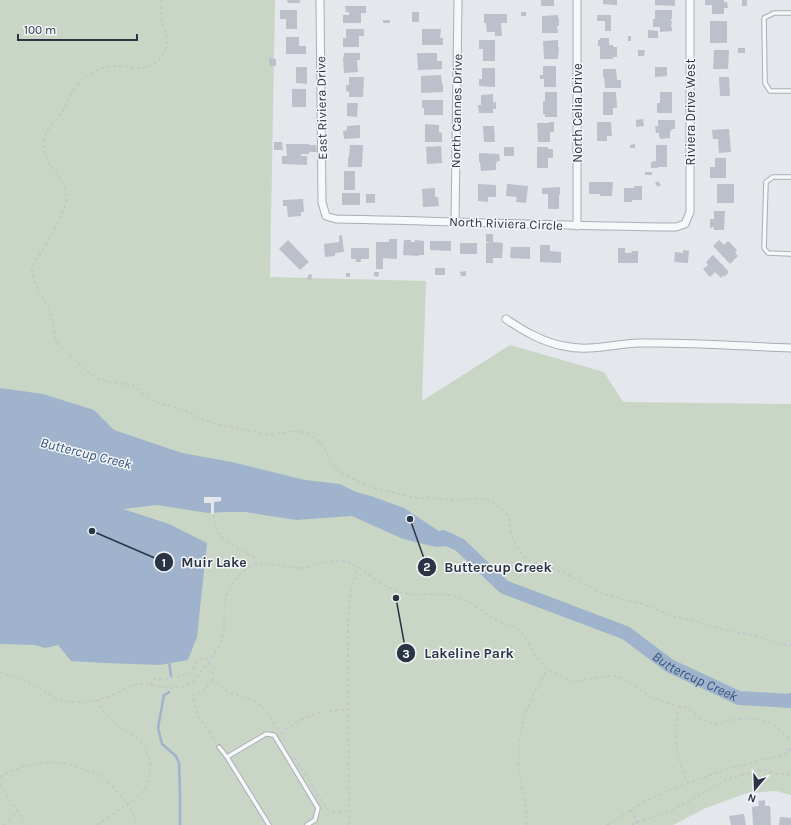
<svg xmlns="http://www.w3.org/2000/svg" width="791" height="825" viewBox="0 0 791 825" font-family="Karla,sans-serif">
<rect width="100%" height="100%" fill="#e4e7ec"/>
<path fill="#c9d6c5" d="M0,0H275L270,277L426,281L422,401L510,345L604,372L623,402L791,404V795L776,791L747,793L706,808L673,825H0Z"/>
<path fill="#9fb4cc" d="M0,388L43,394L94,410L114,430L182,453L232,462L305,480L340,484L356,492L371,496L404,508L460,545L436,547L403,539L352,516L296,520L245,512H226L208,513L157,505L123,509L169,524L207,543L197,637L188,660L160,665L105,663L71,661L58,645L45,648L35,645L0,644Z"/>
<path fill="#e4e7ec" d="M204,497H221V501L214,502V514H211V503H204Z"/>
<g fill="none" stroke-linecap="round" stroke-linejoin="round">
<g stroke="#9fb4cc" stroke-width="2.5">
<path d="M169,661L171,676"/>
<path d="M169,692L168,693L164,695L158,728L162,744L176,756L179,763L180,791V825"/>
</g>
<path stroke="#9fb4cc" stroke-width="14" id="s1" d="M443,537L460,545L504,587L626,633L670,666L739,698L790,701L791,700"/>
</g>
<g fill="#bbc0ca">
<path d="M287,0H300V3H288Z"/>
<rect x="541" y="0" width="13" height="6"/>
<path d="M603,0H617V5L603,4Z"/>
<path d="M655,0H675V6L655,5Z"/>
<path d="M705,0H724V2H727L728,8H724V14H712V5H705Z"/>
<rect x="742" y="0" width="5" height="6"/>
<path d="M345,6H366V13H361V23H343V15H349V12H346Z"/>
<path d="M280,10H297V29H286V19H280Z"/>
<path d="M655,10H672V19H671V21H672L671,27H672V31L660,32V27H653V19H655Z"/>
<rect x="412" y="12" width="7" height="10"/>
<rect x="521" y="12" width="5" height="4"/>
<path d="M484,14H507V23H501L502,36H495V32H487L486,23H484Z"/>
<path d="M558,15V18H559V26H557L558,33H542V16Z"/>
<path d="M597,15H611V31H605V21H597Z"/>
<rect x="383" y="20" width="7" height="3"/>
<rect x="710" y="21" width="17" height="22"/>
<path d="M346,29H364V36H359V47H343V38H346Z"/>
<path d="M422,29H441L440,38H443V45H422Z"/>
<path d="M648,30L658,31V38H648Z"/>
<rect x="628" y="36" width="3" height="5"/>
<path d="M286,37H299V46H306V54H286Z"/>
<path d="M600,38H609V45H613V47H617V57H613V59H600V46H598V40H600Z"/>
<path d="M479,40H495V61H483V49H479Z"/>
<path d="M558,40V47H559L558,59H544L543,41Z"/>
<rect x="738" y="48" width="7" height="5"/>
<path d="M638,50H645L644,56H638Z"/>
<path d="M714,50H729L728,69H713Z"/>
<path d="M344,53H360V60H357L358,72L344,73L343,57H344Z"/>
<path d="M417,53H437V61H442V69L418,70Z"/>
<path d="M269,58L276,59V66H269Z"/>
<path d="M543,66H556V87H544V79H540V75H543Z"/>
<path d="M296,67H307V84L296,83Z"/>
<path d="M655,67H667V76L655,77Z"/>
<path d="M482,68H495V87L479,86V79H482Z"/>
<path d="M603,69H616L617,80H621V88H605L604,77H603Z"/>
<path d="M441,75L442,84H443V92L421,93V76Z"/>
<path d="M349,77H364L363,97H349V92L346,91V85H349Z"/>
<path d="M719,77H729L730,96H720Z"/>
<rect x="292" y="89" width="14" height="18"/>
<path d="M545,92H557V117H545V114H543V101H545Z"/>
<path d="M603,92H616L617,108H613V115H603Z"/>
<path d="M660,92H672V113H657V103H660Z"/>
<path d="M493,94V103L496,102V109H493V113H479L478,105H481V95Z"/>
<path d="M422,100H443V115H424V108H422Z"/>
<path d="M347,103H358L357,117L347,116Z"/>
<path d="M643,119L644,126L636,127V120Z"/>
<path d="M658,120H675V129H671L672,131H670V138L660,139V137H659V133H656L655,126H658Z"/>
<path d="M549,122H554V132H550V142H538L537,123H549Z"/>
<path d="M597,122H611L612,136H607V141H597Z"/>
<path d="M425,124L439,125V132L442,133V142H425Z"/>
<path d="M360,125V138L344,139L343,131L347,130V126Z"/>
<path d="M483,126H494L495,142H484Z"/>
<path d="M729,129L731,152L719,153L718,139H713L712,130Z"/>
<path d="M274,142H282L283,150H274Z"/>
<path d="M286,144H309V145H316L317,152H309V154H301V156H307V165L282,164V156H287Z"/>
<path d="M635,144V148H630V145Z"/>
<path d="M350,145H363L362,167H348V157H349Z"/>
<path d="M656,145H667V167H658V168H651V162L656,161Z"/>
<path d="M441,146L442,163L427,164L426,147Z"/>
<rect x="504" y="147" width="10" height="9"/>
<path d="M537,147H548V149H553V158H548V168H537Z"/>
<path d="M479,153L499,154L500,161H497V163H496V170L481,171L480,162H479Z"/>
<path d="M715,158H726V178H710V167H715Z"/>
<rect x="344" y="171" width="11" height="19"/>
<rect x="645" y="172" width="7" height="3"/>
<path d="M658,181L661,185L658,187L655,183Z"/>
<path d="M589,182H613L612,196H600V194H589Z"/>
<path d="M478,184L496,185V197H488V202L478,201Z"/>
<path d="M507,184L528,186L526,203L516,202L517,197L506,196Z"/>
<rect x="717" y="184" width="17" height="19"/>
<path d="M634,186H642V200H632V202H624V188H634Z"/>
<path d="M560,187V195H559V209H548V194H542V188Z"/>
<path d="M435,188V197H438L439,206L423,207L422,189Z"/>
<rect x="342" y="193" width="18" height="12"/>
<rect x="366" y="194" width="9" height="9"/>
<path d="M303,199L304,212H301V216L288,217L287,206H283V200Z"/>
<path d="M714,211H725L724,230H714V227L710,228V219H714Z"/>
<rect x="486" y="234" width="7" height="8"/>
<path d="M342,235L344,252L335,253V256L325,257L324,244L339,242V236Z"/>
<path d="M389,239H397V259L383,258V269H376V242H389Z"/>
<path d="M288,240L309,262L300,270L279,249Z"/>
<path d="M404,240H411V242H415V240L424,241V255H419V256L403,255Z"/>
<path d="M719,240L724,245L728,241L737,250L735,252L738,256L730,264L713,246Z"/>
<path d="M430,241H451V251L430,250Z"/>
<path d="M492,242L503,243L502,258H493V263H486V243Z"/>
<rect x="460" y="243" width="17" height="11"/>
<path d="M540,245H550V251L561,252V263L540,262Z"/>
<path d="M511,247H530V259L510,258Z"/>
<path d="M351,248H369V259H361V262H356V259H351Z"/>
<path d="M618,248H625V253H631L632,251H638V263H618Z"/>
<path d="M683,250L689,251L688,263L674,262L675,252L683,253Z"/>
<path d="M713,255L729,272L724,277L723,275L721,278L715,272L710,277L703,269L708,265L706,262Z"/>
<rect x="435" y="268" width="10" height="7"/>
<path d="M466,271V276H461L460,272Z"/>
<path d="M374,272H379L378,277L374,276Z"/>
<rect x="346" y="273" width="4" height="4"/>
<path d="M309,274L312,275L311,280L307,279Z"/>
<path d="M765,800V806H770L771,825H753L752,807L759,806L758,801Z"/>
<path d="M744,814L746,825H731L729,816Z"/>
<path d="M780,817L791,818V825H779Z"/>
</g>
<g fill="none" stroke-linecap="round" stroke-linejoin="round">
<g stroke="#a9aeb7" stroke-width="5.5">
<g id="lane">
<path d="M791,13H774L764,18L765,83L770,91H791"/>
<path d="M791,177H773L766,182L764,248L768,253L791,254"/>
<path d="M219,747L227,757"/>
<path d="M269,825L227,757L266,734L274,735L318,808L315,820L307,825"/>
</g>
</g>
<g stroke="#a9aeb7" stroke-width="9">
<g id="street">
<path d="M320,0L322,202L326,216L336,219C449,221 562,226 676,227L685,224L690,212V0"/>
<path d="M577,0V226"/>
<path d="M455,222L458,0"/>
<path d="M506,319C524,331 542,342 564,346C589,352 614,344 639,343C690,342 741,346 791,348"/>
</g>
</g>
<g stroke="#c2c5cb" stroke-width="1.5" stroke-dasharray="3 3" stroke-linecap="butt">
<path d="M162,0C161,5 161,10 161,15C163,30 173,41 162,56C150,72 137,68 121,66C107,65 91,71 82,80C73,88 68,100 63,111C60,116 54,120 51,125C43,135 42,150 48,162C50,165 53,168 55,171C62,180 66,188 66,199C66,212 49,239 42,251C38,257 31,264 32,272C34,286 43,296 48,308C49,312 51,316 52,320C55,330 53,336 59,345L90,374L97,378L109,382L132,385L139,390L151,400L160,404L180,408L205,420L224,426L256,432L268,435L294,431L301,432L308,434L321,443L333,465L340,472L351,478L371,487L415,498H434L457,501L468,499H484L491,501L504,510L507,515L509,520L513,541L518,549L523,556L529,560L562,572L576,579L600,593L611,596L643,604L675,617L703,623L728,631L752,635L781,644L791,645"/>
<path d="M213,515L215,523L218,532L225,541L255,558L257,564"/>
<path d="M209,662L214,668L212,679L230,693L244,697L256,702L265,710L279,731"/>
<path d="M0,672C9,675 18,677 27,682C40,688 50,697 64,701C83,705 102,700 119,692C124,690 128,687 132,685C151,680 174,696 192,682C196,679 199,674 201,671C212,659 221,646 224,630C225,621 223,611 225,602C227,587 242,567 257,564C273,562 289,569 304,568C309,568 313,566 318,564C328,561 340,559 350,563C361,567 368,575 378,581C385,587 394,590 403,593C419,597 435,592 450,595C470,598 482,614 500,622C506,624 512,625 517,629C527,635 530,647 535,656C538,660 544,667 548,670C551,671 554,671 557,673C560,674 562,677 565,678C583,686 603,671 621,678C625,679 629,683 633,685C639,690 646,694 653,698C658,700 665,703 671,704C677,706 684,706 689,709C690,709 695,714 696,715C700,718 704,721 708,722C716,726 723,722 731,720C744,718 761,717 773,724C779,729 785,735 791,739"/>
<path d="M212,680L203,691L192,695L196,710L203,724L217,743"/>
<path d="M151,685L152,681L154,679C164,680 182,677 189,672C194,669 198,658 203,658C205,658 207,659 209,660"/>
<path d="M679,706C672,732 677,758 687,783"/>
<path d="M281,734C289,727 298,720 308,717C321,711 335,711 349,709"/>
<path d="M295,758L327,809L332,812L350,811"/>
<path d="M0,777C28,761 58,757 88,771C93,773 100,776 104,779C113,786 120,795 127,804L137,798L145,788L150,776V761L146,750L140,741L113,722L101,709L98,700"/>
<path d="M0,784L27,825"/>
<path d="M631,810L638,825"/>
<path d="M4,825L18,811"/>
<path d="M97,825L127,804L133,814L137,825"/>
<path d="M349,825L348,622L350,594L358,567"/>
<path d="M526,825C528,805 521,787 519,768C518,762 519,755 519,749C521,717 531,697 547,670"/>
<path d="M607,825L647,800L687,783L734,767L785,754L791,749"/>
<path d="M632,825L637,822L648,819L676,808L728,779L759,770H766L777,774L791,775"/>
</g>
<use href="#lane" stroke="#f7f8fa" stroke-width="3.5"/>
<use href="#street" stroke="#f7f8fa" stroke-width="7"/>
</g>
<g text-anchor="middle" stroke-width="3" stroke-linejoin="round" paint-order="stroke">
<g font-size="13" fill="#2b3445" stroke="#f4f6f9">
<text transform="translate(321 108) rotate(-91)" y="5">East Riviera Drive</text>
<text transform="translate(456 111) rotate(-89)" y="5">North Cannes Drive</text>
<text transform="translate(690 112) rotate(-90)" y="5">Riviera Drive West</text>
<text transform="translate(577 113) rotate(-90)" y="5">North Celia Drive</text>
<text transform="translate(506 223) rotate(2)" y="5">North Riviera Circle</text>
</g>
<g font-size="14" font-style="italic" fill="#34527a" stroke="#f4f6f9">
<text transform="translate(86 453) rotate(14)" y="5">Buttercup Creek</text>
<text dy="5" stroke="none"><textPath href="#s1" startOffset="292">Buttercup Creek</textPath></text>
</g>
</g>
<path fill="none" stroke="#2b3445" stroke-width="1.5" d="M92 531L164 562M410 519L427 567M396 598L406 653"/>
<g fill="#2b3445" stroke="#f4f6f9" stroke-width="1.5">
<circle cx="92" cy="531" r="4"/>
<circle cx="410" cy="519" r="4"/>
<circle cx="396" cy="598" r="4"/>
<circle cx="164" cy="562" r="10"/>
<circle cx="427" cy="567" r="10"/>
<circle cx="406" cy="653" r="10"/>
</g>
<g font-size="12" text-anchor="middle" font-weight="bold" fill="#fff">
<text x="164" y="567">1</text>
<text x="427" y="571">2</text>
<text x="406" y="658">3</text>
</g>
<g font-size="14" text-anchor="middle" font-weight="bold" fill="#2b3445" stroke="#f4f6f9" stroke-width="3" stroke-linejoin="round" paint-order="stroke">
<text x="214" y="567">Muir Lake</text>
<text x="498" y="572">Buttercup Creek</text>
<text x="469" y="658">Lakeline Park</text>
</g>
<g transform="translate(755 789) rotate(199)" stroke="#f4f6f9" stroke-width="3" paint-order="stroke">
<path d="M0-3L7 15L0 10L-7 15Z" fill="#2b3445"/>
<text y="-6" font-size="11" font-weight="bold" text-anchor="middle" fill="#2b3445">N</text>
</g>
<path d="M18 34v6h119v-6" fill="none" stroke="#2b3445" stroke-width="2"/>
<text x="24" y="34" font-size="12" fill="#2b3445" stroke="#f4f6f9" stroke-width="3" paint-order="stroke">100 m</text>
</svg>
